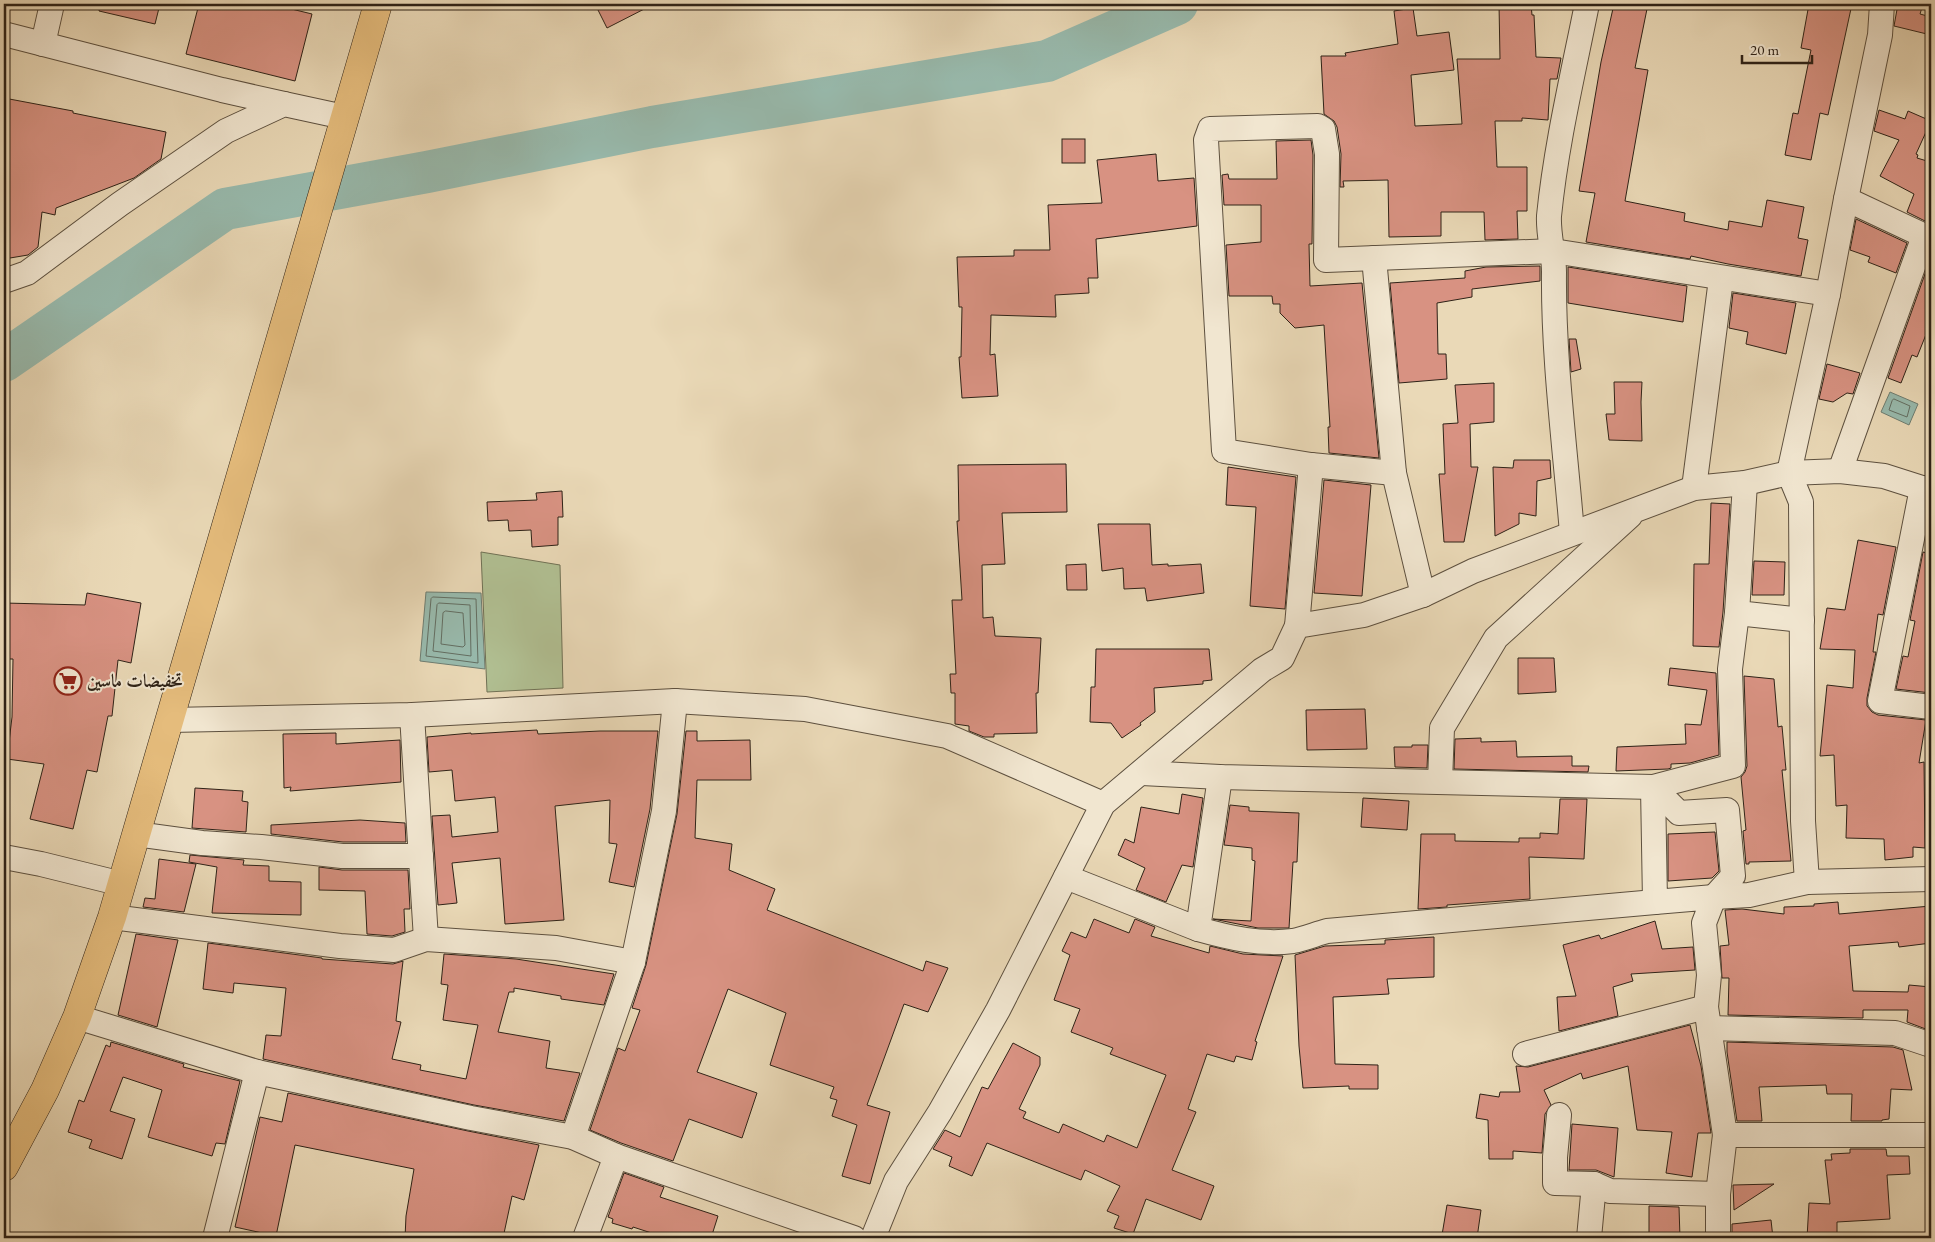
<svg xmlns="http://www.w3.org/2000/svg" width="1935" height="1242" viewBox="0 0 1935 1242" font-family="'EB Garamond',Amiri,serif">
<rect width="100%" height="100%" fill="#ead9b7"/>
<filter id="stains"><feTurbulence type="fractalNoise" baseFrequency=".004" numOctaves="4"/><feColorMatrix values="0 0 0 0 .2 0 0 0 0 .09 0 0 0 0 .02 0 0 0 .5 -.17"/></filter>
<radialGradient id="worn" r=".72"><stop offset=".6" stop-color="#630" stop-opacity="0"/><stop offset="1" stop-color="#630" stop-opacity=".3"/></radialGradient>
<path fill="#b1c093" stroke="#707155" d="M481,552L560,565L563,688L487,692Z"/>
<g fill="#98baad" stroke="#6e7d71">
<path d="M1890,392L1918,404L1909,425L1881,412Z"/>
<path d="M426,592L481,593L485,669L420,661Z"/>
</g>
<g fill="none" stroke-linecap="round" stroke-linejoin="round">
<g stroke="#636e62" stroke-width="1">
<path d="M1894,399L1910,406L1907,417L1889,410L1892,401Z"/>
<path d="M433,597L476,599L478,663L426,656L431,599Z"/>
<path d="M439,603L470,605L471,656L433,651L437,605Z"/>
<path d="M446,611L463,613L465,645L463,647L441,644L443,613Z"/>
</g>
<path stroke="#98baad" stroke-width="42" d="M4,361L225,209L427,172L652,127L1047,61L1177,4"/>
</g>
<g fill="#d89282" stroke="#2e2217">
<path d="M100,4H160L155,24L99,11Z"/>
<path d="M199,4H271L312,14L295,81L186,54Z"/>
<path d="M595,4H654L607,28Z"/>
<path d="M1499,4H1531L1532,15H1534L1536,57L1561,58L1557,79H1550L1548,120L1522,118V121H1495L1497,167H1527V211H1517L1518,239L1485,240L1484,212H1441V236L1389,237L1388,180L1343,181L1344,187H1340L1341,154L1337,127L1334,121L1324,114L1321,56H1346L1345,53L1398,44L1394,11L1413,8L1417,36L1449,32L1454,70L1411,75L1415,126L1462,124L1457,59H1500Z"/>
<path d="M1614,4H1648L1635,68L1648,70L1625,201L1685,213L1684,221L1728,230L1729,221L1762,227L1767,200L1804,207L1798,238L1808,240L1801,276L1728,264L1691,256L1690,259L1586,242L1595,193L1579,191L1601,62Z"/>
<path d="M1809,4H1852L1828,115L1820,113L1811,160L1785,155L1793,113L1798,114L1811,50L1801,48Z"/>
<path d="M1898,4H1923L1920,14L1931,17V35L1894,26Z"/>
<path d="M4,98L73,111V113L166,132L161,159L134,178L56,208L55,215L42,212L38,247L28,255L4,259Z"/>
<path d="M1879,110L1905,119L1908,111L1931,121L1916,154L1918,155L1917,158L1927,161L1931,153V224L1907,212L1914,194L1880,176L1899,140L1874,131Z"/>
<rect x="1062" y="139" width="23" height="24"/>
<path d="M1311,140L1313,155L1312,244H1309L1310,286L1362,283L1379,458L1329,453L1328,427H1330L1324,325L1295,328L1280,313V304H1273L1272,296H1229L1226,245L1261,242V205H1224L1222,175L1228,174L1229,179H1277L1276,141Z"/>
<path d="M1156,154L1158,181L1194,178L1197,226L1096,239L1098,278H1088L1089,293L1055,295L1056,317L991,315L990,355L995,354L998,396L962,398L959,357H961L962,307H959L957,257L1014,256V250H1050L1048,205L1102,203L1097,160Z"/>
<path d="M1856,219L1907,243L1896,273L1868,262L1870,257L1850,250Z"/>
<path d="M1931,257V322L1917,357L1912,355L1901,383L1888,378Z"/>
<path d="M1540,266V281L1472,289V297L1437,303L1438,354H1446L1447,379L1399,383L1390,283L1465,278V271L1486,267Z"/>
<path d="M1568,267L1687,286L1683,322L1568,303Z"/>
<path d="M1733,293L1796,303L1786,354L1746,344L1748,332L1729,328Z"/>
<path d="M1569,339H1576L1581,369L1571,372Z"/>
<path d="M1827,364L1860,373L1853,394L1847,393L1833,402L1819,399Z"/>
<path d="M1614,382H1642L1641,402L1642,441L1609,440L1606,414H1615Z"/>
<path d="M1494,383V422L1470,424L1471,467H1478L1464,542H1444L1439,474H1445L1443,424L1458,423L1455,385Z"/>
<path d="M1514,460H1550L1551,478L1537,481L1536,516L1519,513V524L1495,536L1493,467L1513,468Z"/>
<path d="M1066,464L1067,512L1002,513L1005,564L982,565L983,618L993,617L995,636L1041,638L1038,693H1036L1037,733L994,734V737H984L969,731V726L955,724V693H951L950,674H956L952,600H962L957,521H959L958,465Z"/>
<path d="M1228,467L1296,477L1285,609L1250,606L1256,507L1226,505Z"/>
<path d="M1324,480L1371,485L1362,596L1314,593Z"/>
<path d="M562,491L563,517H558V545L532,547L531,530L509,531L508,520L488,521L487,502L537,500L536,493Z"/>
<path d="M1711,503L1730,504L1723,612L1719,647L1693,646L1694,564H1709Z"/>
<path d="M1098,524H1150L1152,565L1168,564V566L1201,564L1204,593L1147,601L1145,588L1124,589L1123,568L1102,571Z"/>
<path d="M1858,540L1896,547L1883,615L1878,614L1873,652H1876L1867,698V706L1872,712L1878,715L1926,720L1919,763L1924,762L1925,848L1913,847V857L1885,860L1884,839L1846,838L1847,805L1836,806L1834,755L1820,756L1827,685L1853,688L1855,650L1820,649L1827,608L1845,610Z"/>
<path d="M1923,552L1931,554V575L1928,587H1931V693L1896,689L1903,656L1908,657L1915,621L1910,620Z"/>
<path d="M1754,561L1785,562L1784,595H1752Z"/>
<path d="M1086,564L1087,590H1067L1066,565Z"/>
<path d="M87,593L141,603L131,663L118,660L112,716H108L97,772L87,770L73,829L30,819L44,764L7,759L12,717L13,659H4V603L85,605Z"/>
<path d="M1096,649H1209L1212,680L1203,681V684L1154,688L1155,712L1140,723L1141,725L1122,738L1111,723L1090,722L1091,687H1095Z"/>
<path d="M1518,658H1554L1556,692L1518,694Z"/>
<path d="M1670,668L1716,673L1719,755L1690,763L1671,764V768L1668,769L1616,771L1617,747L1686,744L1685,724L1701,725L1707,690L1668,685Z"/>
<path d="M1744,676L1774,679L1778,727L1782,726L1786,770H1782L1791,861L1749,862V864H1746L1743,831L1746,830L1741,777L1745,772L1747,766Z"/>
<path d="M1365,709L1367,749L1307,750L1306,710Z"/>
<path d="M537,730L538,734L600,731H658L650,809L634,887L609,882L617,844L609,843L610,800L555,806L564,920L505,924L500,858L452,863L457,903L438,905L432,816L450,815L452,837L498,832L495,797L455,801L452,770L429,772L427,737L471,733V734Z"/>
<path d="M686,731H697V741L750,740L751,780H697L695,838L732,844L729,870L775,889L767,910L923,971L926,961L948,968L928,1012L904,1004L867,1105L890,1112L870,1184L842,1176L857,1125L832,1116L837,1100L830,1098L834,1087L770,1065L786,1013L728,989L697,1072L757,1093L742,1138L689,1119L673,1161L621,1143L590,1130L618,1048L625,1051L640,1010L632,1008L646,965L677,814Z"/>
<path d="M336,733V744L400,740L401,782L290,791L291,787L284,788L283,734Z"/>
<path d="M1481,738V742L1516,741L1517,757L1572,756V766H1589L1588,772L1454,769L1455,739Z"/>
<path d="M1412,745H1428L1427,768L1395,767L1394,747H1412Z"/>
<path d="M195,788L243,791L242,801L248,802L246,832L192,828Z"/>
<path d="M1182,794L1203,798L1193,867L1182,865L1166,902L1136,890L1145,868L1118,855L1125,839L1134,843L1141,807L1179,814Z"/>
<path d="M1363,798L1409,801L1407,830L1361,827Z"/>
<path d="M1560,799H1587L1584,859L1529,857L1530,899L1447,905V907L1418,909L1421,834H1455V841L1519,842V838H1540V833L1558,834Z"/>
<path d="M1230,805L1249,807V811L1299,813L1297,862H1293L1289,928H1258L1213,919L1251,921L1255,861L1252,860V848L1224,845Z"/>
<path d="M360,820L405,823L406,842H343L271,834V825Z"/>
<path d="M1715,832L1719,871L1712,878L1668,881V834Z"/>
<path d="M190,855L244,860L243,865L269,866V881L301,882V915L212,913L217,867L189,862Z"/>
<path d="M159,859L196,864L184,912L143,907L145,898L155,899Z"/>
<path d="M319,867L342,870H408L410,909H404L405,932L392,936L367,934L365,891L319,890Z"/>
<path d="M1838,902L1839,914L1931,906V943L1899,947L1898,942L1849,946L1853,991L1908,992L1909,985L1931,987V1031L1907,1022L1908,1010H1863V1018L1728,1015L1729,978H1722L1720,946L1729,945L1725,910L1742,909L1784,914V907L1814,906V904Z"/>
<path d="M1094,919L1129,933L1135,919L1155,927L1151,936L1209,953L1210,946L1243,954L1283,956L1255,1041L1257,1042L1252,1060L1236,1056L1234,1062L1207,1054L1188,1109L1196,1112L1172,1170L1214,1186L1201,1220L1146,1199L1133,1234L1114,1228L1119,1216L1107,1211L1120,1186L1085,1170L1081,1180L987,1143L972,1176L949,1166L952,1157L933,1149L945,1130L960,1137L982,1087L988,1089L1013,1043L1040,1057V1065L1019,1109L1026,1112L1023,1118L1059,1133L1063,1124L1104,1142L1107,1135L1137,1148L1166,1075L1110,1054L1113,1048L1071,1032L1080,1009L1054,1000L1070,955L1062,951L1071,932L1086,938Z"/>
<path d="M1655,921L1662,949L1693,947L1695,970L1631,974L1633,981L1613,987L1618,1016L1559,1031L1557,997L1576,996L1563,945L1599,935L1601,939Z"/>
<path d="M136,934L178,940L157,1027L118,1015Z"/>
<path d="M1434,937V977L1387,979L1389,994L1333,997L1335,1064L1378,1065V1089H1349V1086L1303,1088L1299,1046L1295,955L1325,946L1385,944V940Z"/>
<path d="M208,943L322,958V959L393,964L403,961L396,1021L401,1022L392,1059L421,1065L420,1070L466,1079L478,1025L443,1020L448,985L441,984L444,954L516,959L614,974L604,1005L561,999V996L514,988V992H509L498,1032L550,1041L546,1068L580,1073L564,1121L474,1105L263,1059L266,1035L281,1036L286,988L234,983L233,993L203,989Z"/>
<path d="M1690,1025L1701,1066L1711,1133H1698L1692,1177L1666,1173L1672,1132L1637,1130L1628,1066L1583,1079L1581,1073L1544,1090L1551,1105L1545,1114L1542,1153L1513,1151V1159H1489L1488,1120L1476,1118L1480,1094L1499,1097L1500,1092H1520L1516,1066L1528,1067Z"/>
<path d="M111,1042L184,1064L183,1067L240,1081L225,1144L216,1143L212,1156L148,1137L162,1090L123,1077L110,1111L135,1119L122,1159L89,1148L92,1140L68,1132L79,1100L84,1102L106,1045L110,1047Z"/>
<path d="M1727,1042L1893,1047L1903,1050L1912,1090L1891,1089L1889,1119L1882,1120V1121H1851L1852,1094H1827L1826,1085L1759,1087L1762,1121H1737L1727,1052Z"/>
<path d="M288,1093L468,1131L539,1145L524,1200L512,1196L503,1238H405L406,1216L414,1169L295,1145L276,1236L235,1227L260,1117L282,1122Z"/>
<path d="M1572,1124L1618,1128L1614,1177L1596,1170H1569Z"/>
<path d="M1850,1149H1886L1887,1156H1909L1910,1174L1887,1175L1890,1219L1837,1222V1238H1807L1809,1203L1830,1204L1825,1160H1832L1831,1154L1850,1153Z"/>
<path d="M624,1173L664,1187L660,1197L718,1216L711,1238H667L633,1227L632,1229L612,1223L613,1219L608,1217Z"/>
<path d="M1774,1184L1734,1210L1733,1185Z"/>
<path d="M1447,1205L1481,1210L1477,1238L1442,1235Z"/>
<path d="M1649,1206L1679,1207L1680,1238H1649Z"/>
<path d="M1771,1220L1773,1238H1732V1224Z"/>
</g>
<g fill="none" stroke-linecap="round" stroke-linejoin="round">
<g stroke="#5d503f" stroke-width="26">
<g id="minor">
<path d="M4,34L222,90L284,104"/>
<path d="M43,44L52,4"/>
<path d="M1846,199L1931,239"/>
<path d="M1374,258L1394,473L1423,595"/>
<path d="M4,281L27,273L120,204L226,131L284,104L344,117"/>
<path d="M1840,471L1924,236"/>
<path d="M1394,473L1311,465L1224,451L1206,140L1210,129L1318,126L1323,129L1327,154L1326,260L1553,251L1828,294"/>
<path d="M1745,483L1737,613L1802,620"/>
<path d="M1694,488L1721,279"/>
<path d="M1922,488L1880,701L1931,707"/>
<path d="M1572,533C1565,447 1553,357 1554,272C1554,253 1548,235 1549,216C1556,145 1573,74 1587,4"/>
<path d="M1737,613L1730,669L1733,766L1653,787L1655,902L1714,897L1704,923L1709,975L1706,1007L1725,1135H1931"/>
<path d="M1297,626L1311,465"/>
<path d="M412,715L426,939"/>
<path d="M170,720L412,715L675,701L805,709L947,736L1103,804"/>
<path d="M1142,773L1220,777L1653,787L1679,813L1727,810L1733,876L1714,897L1749,895L1807,882L1931,879"/>
<path d="M1440,782L1442,728L1496,638L1630,516"/>
<path d="M136,834L202,843L261,847L342,856H421"/>
<path d="M4,857L41,864L122,884"/>
<path d="M1066,877L1198,929L1220,777"/>
<path d="M1807,882L1803,821L1801,502L1789,473L1828,294L1846,199L1880,35L1882,4"/>
<path d="M112,917L340,946L394,950L426,939L556,948L633,962"/>
<path d="M1198,929C1230,938 1260,945 1293,941C1304,939 1316,934 1327,931L1655,902"/>
<path d="M77,1017L257,1072L471,1118L573,1137L616,1156L854,1238"/>
<path d="M1709,1028L1895,1033L1931,1045"/>
<path d="M1525,1054L1706,1007"/>
<path d="M1559,1115L1555,1157V1183L1594,1184L1610,1191L1718,1194"/>
<path d="M573,1137L633,962L664,811L675,701"/>
<path d="M215,1238L257,1072"/>
<path d="M585,1238L616,1156"/>
<path d="M873,1238L896,1181L940,1112L998,1010L1103,804L1262,670L1282,658L1297,626L1364,615L1423,595L1473,571L1694,488L1745,483L1789,473L1840,471L1884,476L1931,491"/>
<path d="M1589,1238L1594,1184"/>
<path d="M1718,1238V1194L1725,1135"/>
</g>
</g>
<g stroke="#2e2217" stroke-width="29">
<path id="major" d="M4,1167L45,1090L77,1017L112,917L378,4"/>
</g>
<use href="#minor" stroke="#f1e6d0" stroke-width="24"/>
<use href="#major" stroke="#e5bc7c" stroke-width="28"/>
</g>
<defs>
<g id="supermarket-ring" transform="scale(1.4375)"><circle r="9.5" fill="#f1e6d0" stroke="#8f2418" stroke-width="1.5"/><path d="M-6-5.5h2.5l.6 2H6L4.5 2H-2.5L-4.4-4H-6ZM-1.5 3.2a1.3 1.3 0 1 0 .1 0ZM3 3.2a1.3 1.3 0 1 0 .1 0Z" fill="#8f2418"/></g>
</defs>
<g fill-rule="evenodd">
<use href="#supermarket-ring" x="68" y="681"/>
</g>
<g text-anchor="middle" stroke-width="4" stroke-linejoin="round" paint-order="stroke">
<g font-size="18" font-weight="bold" fill="#2e2217" stroke="#f1e6d0" text-anchor="start">
<text x="87" y="687">تخفيضات ماسين</text>
</g>
</g>
<rect width="1935" height="1242" fill="none" stroke="#ead9b7" stroke-width="20"/>
<rect x="5" y="5" width="1925" height="1232" fill="none" stroke="#2e2217" stroke-width="2.5"/>
<rect x="10" y="10" width="1915" height="1222" fill="none" stroke="#2e2217"/>
<path d="M1742 55v8h70v-8" fill="none" stroke="#2e2217" stroke-width="2.5"/>
<text x="1750" y="55" font-size="15" fill="#2e2217" stroke="#f1e6d0" stroke-width="4" paint-order="stroke">20 m</text>
<rect width="100%" height="100%" filter="url(#stains)"/>
<rect width="100%" height="100%" fill="url(#worn)"/>
</svg>
